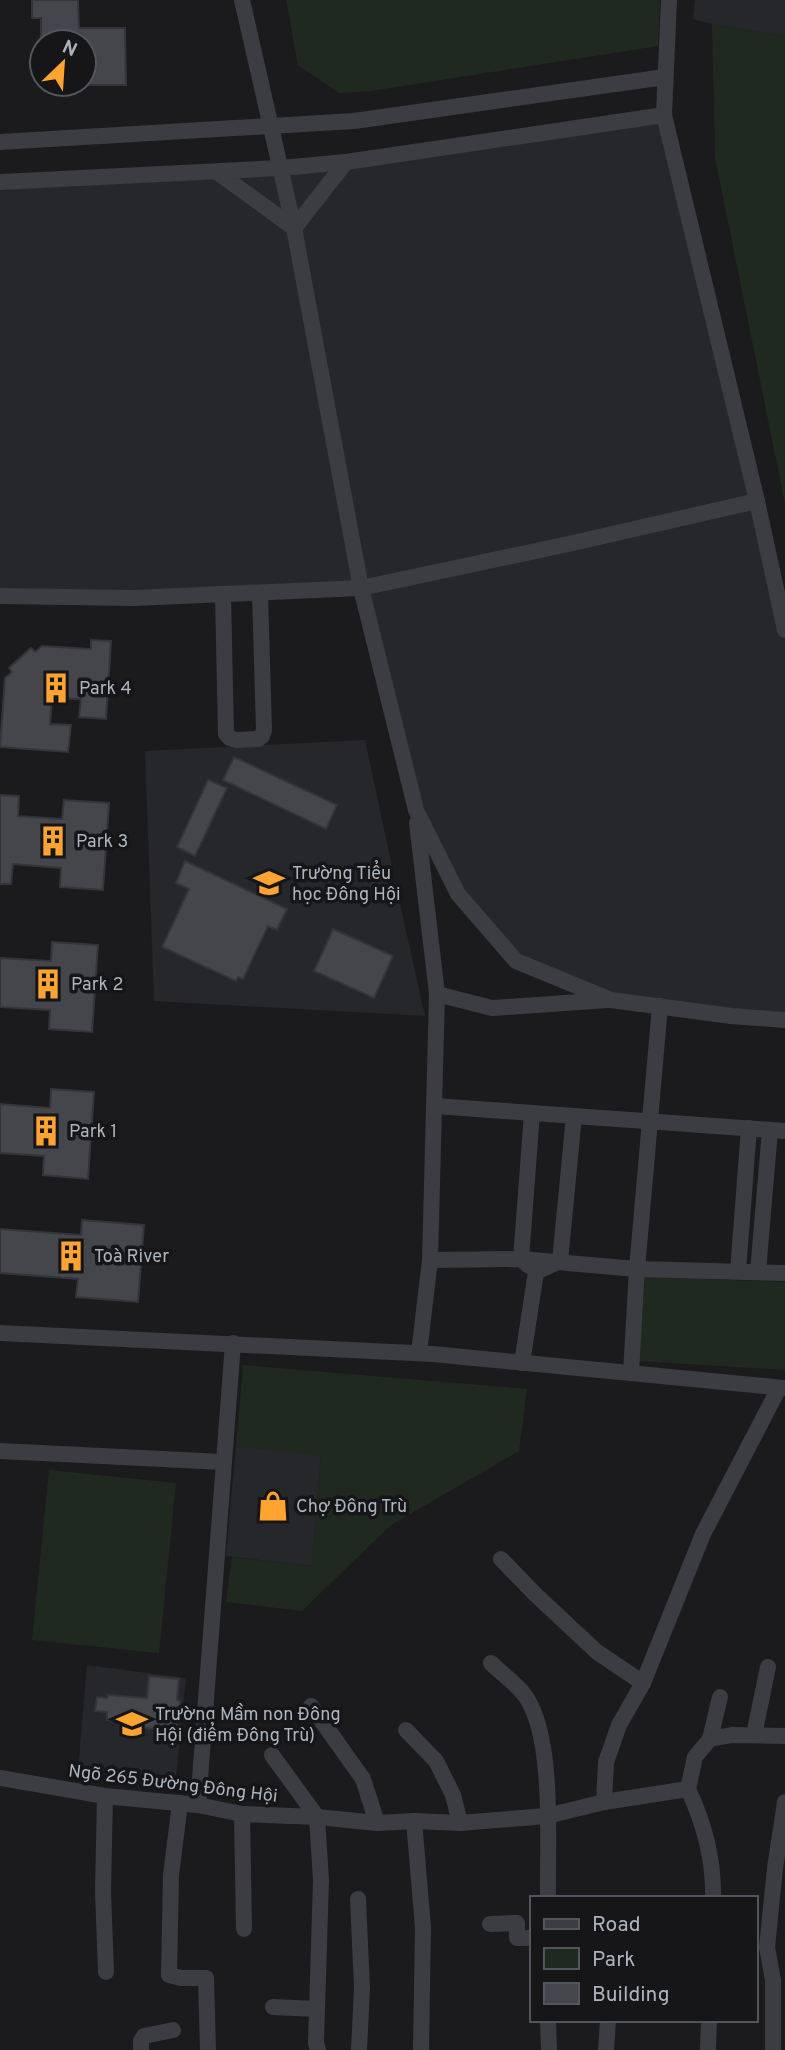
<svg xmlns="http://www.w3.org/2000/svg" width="785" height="2050" viewBox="0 0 785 2050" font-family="Overpass,sans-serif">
<rect width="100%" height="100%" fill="#1b1b1d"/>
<g fill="#26272b">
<path d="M695,0H785V36L712,24L693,19Z"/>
<path d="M664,115L785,630V1020L611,1000L516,961L458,894L416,810L361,588L0,595V182L281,168Z"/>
<path d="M365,740L393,871L383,895L400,904L425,1016L154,1001L145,751Z"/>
<path d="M236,1446L321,1455L312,1566L226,1556Z"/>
<path d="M87,1665L186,1678L176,1777L78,1770Z"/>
</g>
<g fill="#202920">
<path d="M286,0H660L658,46L371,91L339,93L298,65Z"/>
<path d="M712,24L785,36V504L715,157Z"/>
<path d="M645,1277L785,1282V1370L639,1361Z"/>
<path d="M243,1365L527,1389L519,1451L391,1525L302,1611L226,1602L232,1557L312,1566L321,1456L236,1446Z"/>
<path d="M49,1470L176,1483L159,1653L32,1640Z"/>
</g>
<g fill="#45464b" stroke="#34353a" stroke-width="2">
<path d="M32,0H78L79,28H125L126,85H84V42H41V18H32Z"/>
<path d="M91,640L111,641L106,719L79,717L81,699L52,698L50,724L71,725L68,752L0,747L5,678L12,672L9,668L31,648L35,652L42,646L91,649Z"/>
<path d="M234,757L337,805L326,829L223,780Z"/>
<path d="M208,780L227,788L195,856L177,847Z"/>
<path d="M0,795L19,796L18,816L62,819L64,800L109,803L103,890L60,887L61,868L13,864L11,884H0Z"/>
<path d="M185,861L287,909L277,930L268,926L243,979L238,977L236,981L162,947L189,889L176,883Z"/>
<path d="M333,929L393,956L374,998L314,971Z"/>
<path d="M52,942L98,945L92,1032L49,1029L50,1010L0,1007V958L51,961Z"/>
<path d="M51,1089L94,1092L88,1179L43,1175L44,1156L0,1153V1104L50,1108Z"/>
<path d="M82,1220L144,1225L138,1302L76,1297L78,1279L0,1273V1229L81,1235Z"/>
<path d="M149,1676L179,1679L177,1700L180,1701L177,1731L133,1727V1723L107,1720V1712L95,1711L97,1697L107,1698L108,1695L147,1698Z"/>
</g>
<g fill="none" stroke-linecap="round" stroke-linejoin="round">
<g stroke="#3b3d43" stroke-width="16">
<path d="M242,0L294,228L361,588L416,810L458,894L516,961L611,1000L731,1016L785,1020"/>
<path d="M669,0L664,115L757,501L785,630"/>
<path d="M0,142L354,121L665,77"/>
<path d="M217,172L294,228L346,162"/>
<path d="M0,182L281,168L346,162L664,115"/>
<path d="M223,595L226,734L230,738L236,740L258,739L262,736L264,730L260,594"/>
<path d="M0,596L134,598L361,588L564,545L757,501"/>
<path d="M417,823L437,994L492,1008L608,1000"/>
<path d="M435,1106L785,1131"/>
<path d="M430,1260L521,1259L637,1269L785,1273"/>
<path d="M529,1266L521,1259L532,1113"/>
<path d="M738,1271L749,1128"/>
<path d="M536,1272L560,1261L574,1116"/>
<path d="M758,1272L770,1130"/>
<path d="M0,1333L433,1354L785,1388"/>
<path d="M419,1353L430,1260L437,994"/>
<path d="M522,1363L536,1272"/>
<path d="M631,1373L637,1269L660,1006"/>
<path d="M0,1451L223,1462"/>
<path d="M501,1559L536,1595L597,1652L643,1683"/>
<path d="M491,1663C502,1674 517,1684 526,1697C555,1740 547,1845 548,1898"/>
<path d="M311,1706L363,1779L377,1823"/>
<path d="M406,1730L436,1761L453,1795L460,1823"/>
<path d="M754,1735L768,1667"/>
<path d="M710,1739L720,1697"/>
<path d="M272,1755L317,1817L321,1880L316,2043L318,2050"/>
<path d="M0,1778L105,1796L198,1805L242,1814L317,1817L377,1823L414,1821L460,1823L547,1816L604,1802L688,1789C704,1823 714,1860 713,1898"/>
<path d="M688,1789L695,1757L710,1739L732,1735L785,1736"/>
<path d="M105,1796L103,1891L106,1972"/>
<path d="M604,1802L606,1762L619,1725L643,1683L703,1534L779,1388"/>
<path d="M180,1803L171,1875L169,1975L181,1978H206L208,2050"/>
<path d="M198,1805L233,1343"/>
<path d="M242,1814L244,1929"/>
<path d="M414,1821L423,1927L421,2050"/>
<path d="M358,1899L362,1988L359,2050"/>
<path d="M490,1924L517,1923V1938H531"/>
<path d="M273,2007L317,2009"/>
<path d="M548,2020L549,2050"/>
<path d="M141,2050V2041L144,2036L173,2030"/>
<path d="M606,2050L608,2020"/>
<path d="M708,2050L709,2020"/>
<path d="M773,2050V1980L767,1947L775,1868L785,1802"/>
</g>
</g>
<defs>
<g id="building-bare" transform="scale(2.415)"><path d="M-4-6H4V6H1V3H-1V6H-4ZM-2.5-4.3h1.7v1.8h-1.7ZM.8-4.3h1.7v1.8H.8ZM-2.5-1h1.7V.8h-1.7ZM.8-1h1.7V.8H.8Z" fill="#ffa331" stroke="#161619" stroke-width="2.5" paint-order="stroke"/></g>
<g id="school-bare" transform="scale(2.415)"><path d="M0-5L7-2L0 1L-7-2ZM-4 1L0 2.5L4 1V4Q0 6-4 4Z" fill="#ffa331" stroke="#161619" stroke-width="2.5" paint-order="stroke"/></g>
<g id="shop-bare" transform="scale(2.415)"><path d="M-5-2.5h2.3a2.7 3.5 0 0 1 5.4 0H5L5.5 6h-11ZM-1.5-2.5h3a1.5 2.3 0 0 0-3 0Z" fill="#ffa331" stroke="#161619" stroke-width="2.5" paint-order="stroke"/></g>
</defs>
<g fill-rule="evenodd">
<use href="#building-bare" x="56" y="688"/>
<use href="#building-bare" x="53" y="841"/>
<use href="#school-bare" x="269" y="883"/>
<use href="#building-bare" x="48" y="984"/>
<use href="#building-bare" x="46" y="1131"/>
<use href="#building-bare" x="71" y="1256"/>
<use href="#shop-bare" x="273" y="1506"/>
<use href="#school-bare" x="132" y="1724"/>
</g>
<g text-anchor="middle" stroke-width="7" stroke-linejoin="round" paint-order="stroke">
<g font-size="18" fill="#acb4be" stroke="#161619" text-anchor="start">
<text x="79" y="694">Park 4</text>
<text x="76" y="847">Park 3</text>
<text x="292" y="879">Trường Tiểu<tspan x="292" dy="21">học Đông Hội</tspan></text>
<text x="71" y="990">Park 2</text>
<text x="69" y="1137">Park 1</text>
<text x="94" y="1262">Toà River</text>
<text x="296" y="1512">Chợ Đông Trù</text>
<text x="155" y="1720">Trường Mầm non Đông<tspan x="155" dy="21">Hội (điểm Đông Trù)</tspan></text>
</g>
<g font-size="18" fill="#acb4be" stroke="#161619">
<text transform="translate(173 1783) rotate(7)" y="6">Ngõ 265 Đường Đông Hội</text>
</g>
</g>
<rect x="530" y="1896" width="228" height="126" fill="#161619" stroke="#52555b" stroke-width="2"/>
<rect x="544" y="1919" width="35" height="10" fill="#3b3d43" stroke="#52555b" stroke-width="2"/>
<text x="592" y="1931" font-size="21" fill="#acb4be">Road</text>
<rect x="544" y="1948" width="35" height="21" fill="#202920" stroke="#52555b" stroke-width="2"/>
<text x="592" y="1966" font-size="21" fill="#acb4be">Park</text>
<rect x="544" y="1983" width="35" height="21" fill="#45464b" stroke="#52555b" stroke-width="2"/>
<text x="592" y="2001" font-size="21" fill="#acb4be">Building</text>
<g transform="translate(63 63) rotate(25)"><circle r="33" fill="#161619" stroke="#52555b" stroke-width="2"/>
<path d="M0-5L12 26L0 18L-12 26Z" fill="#ffa331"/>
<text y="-10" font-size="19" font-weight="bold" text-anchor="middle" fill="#acb4be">N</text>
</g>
</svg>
